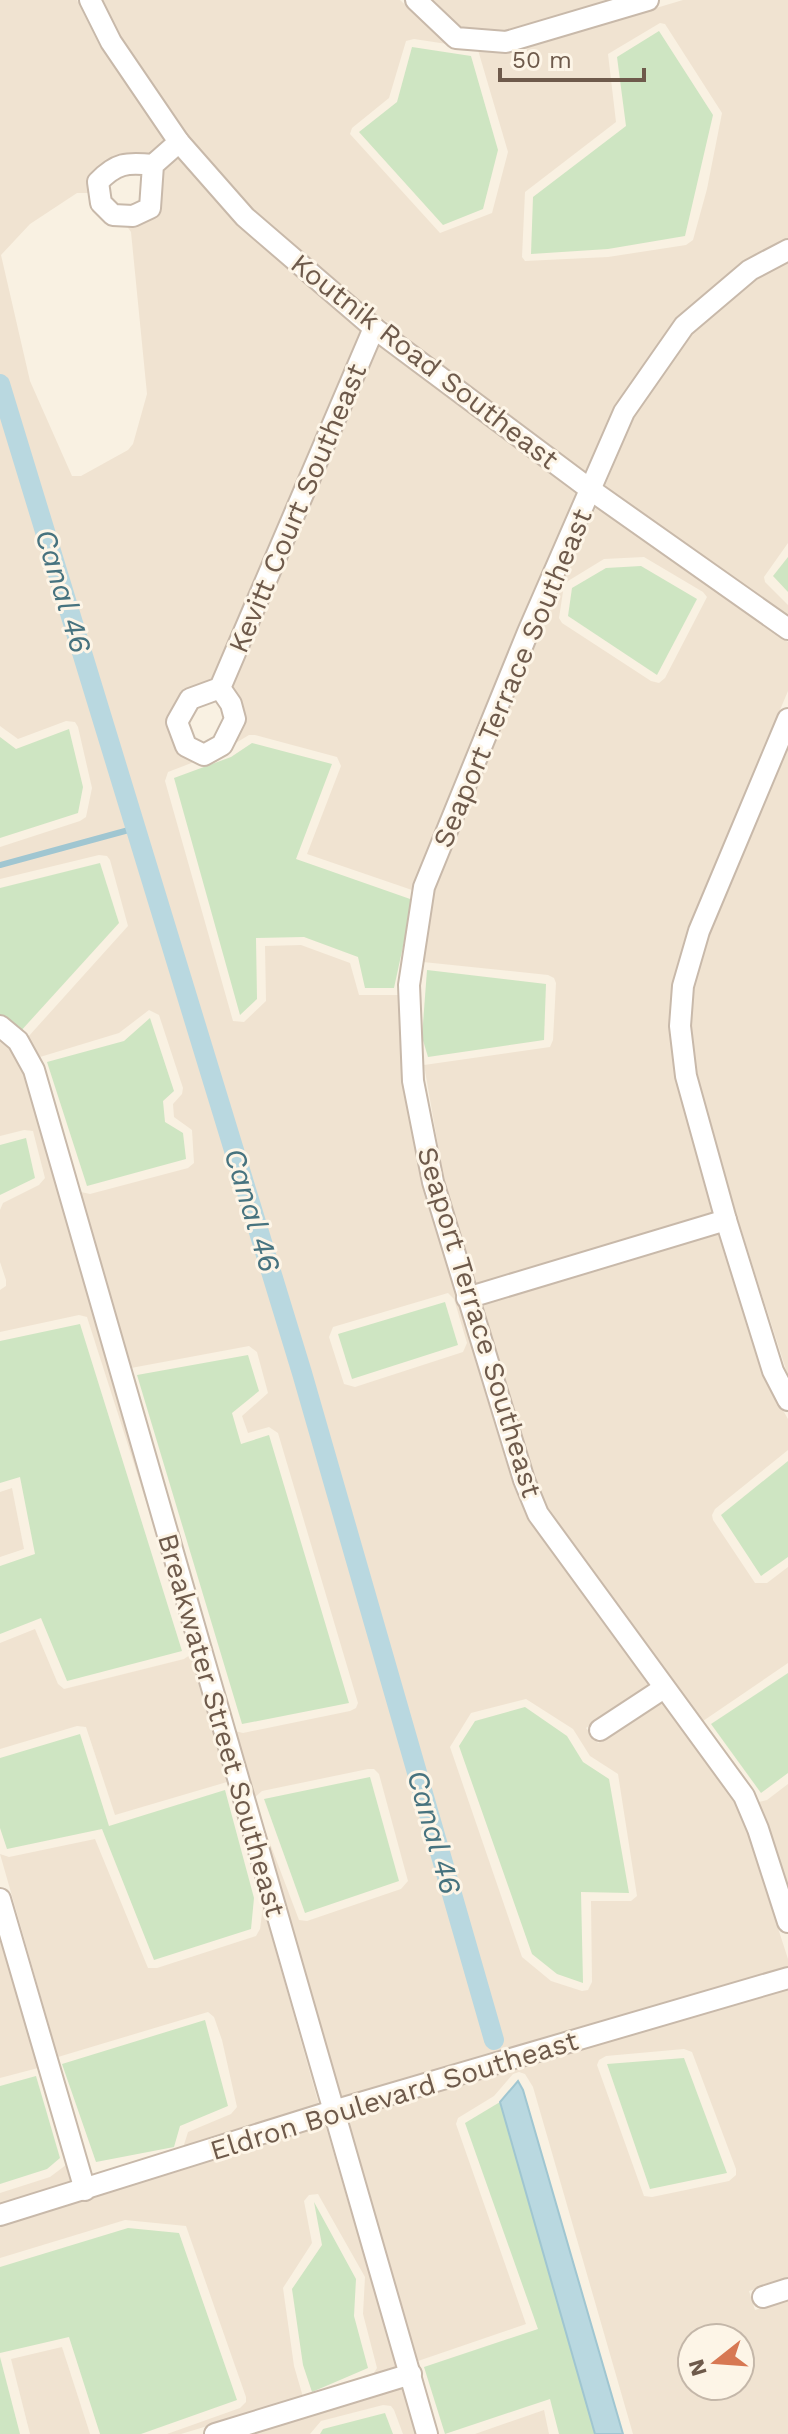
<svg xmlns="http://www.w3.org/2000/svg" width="788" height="2434" viewBox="0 0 788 2434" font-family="'Work Sans',sans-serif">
<rect width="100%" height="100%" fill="#f9f1e2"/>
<g fill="#f0e3d1" fill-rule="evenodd">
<path d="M0,0H77L100,46L165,141L149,155L131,153L103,162L90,176L89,193H77L30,224L1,255L30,381L72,476H81L128,450L133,444L147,394L131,232L126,225L155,216L161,208L164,169L177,157L237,224L361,331L212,680L185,691L167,718V726L176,750L194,762L168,772L165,781L233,1021L244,1022L266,1001L265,946L301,945L350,963L359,995H398L402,1084L422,1184L513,1484L528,1520L649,1686L586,1728L598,1743L661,1702L734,1801L747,1832L788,1959V1968L341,2098L260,1817L299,1920L307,1921L401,1889L408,1881L379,1774L374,1769H368L262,1791L254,1798L235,1731L243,1733L350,1711L356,1708L358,1703L278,1433L269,1427L248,1433L242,1416L268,1393L257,1352L249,1346L131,1368L81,1192L90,1194L188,1168L194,1163L192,1130L174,1117L173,1104L182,1094L183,1088L159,1015L149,1010L119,1033L40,1057L28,1037L128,926L110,860L107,856L99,855L0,879V847L80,821L86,817L92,788L78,727L75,722L66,721L18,739L0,726ZM448,1293L454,1299L467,1343L463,1352L355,1387L344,1384L329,1337L333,1327ZM526,1699L573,1729L590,1756L618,1774L637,1896L631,1901H591L592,1982L588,1990L582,1991L551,1981L522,1957L450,1747L471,1713Z"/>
<path d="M102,0H400L447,44L414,39L406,41L389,98L352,128L350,134L440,233L492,213L508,152L478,50L508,52L683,0H788V239L742,263L675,321L615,407L587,474L387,325L388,322L380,319L254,210L188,135L120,36ZM660,23L665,24L722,113L707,189L693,240L686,245L608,257L525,261L522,257L525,192L616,122L608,54Z"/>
<path d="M432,0H613L505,32L461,28Z"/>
<path d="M788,261V543L764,577L765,582L788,605V616L605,486L634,416L692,332L756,279Z"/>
<path d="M378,345L578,494L518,629L412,890L307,854L341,766L337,757L255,735H249L234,744L246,723V716L242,701L232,686Z"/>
<path d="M596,507L788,642V691L688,928L673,984L669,1028L675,1078L713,1214L475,1285L444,1180L424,1065L550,1047L553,1040L556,983L554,978L548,975L423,962L434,888L539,635ZM644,557L703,592L707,597L665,678L659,683L651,681L562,623L559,618L564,585L568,581L604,559Z"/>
<path d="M788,746V1376L737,1217L697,1074L691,1025L694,987L709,934Z"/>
<path d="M0,1040L9,1048L24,1074L151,1517L87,1317L79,1315L0,1332V1290L6,1286V1280L0,1262V1210L3,1203L39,1185L45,1178L33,1131L24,1130L0,1136Z"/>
<path d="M718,1233L762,1374L788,1419V1450L715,1509L712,1515L713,1520L755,1583H767L788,1567V1663L703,1721L548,1509L534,1476L481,1304Z"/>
<path d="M12,1488L24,1549L0,1557V1492Z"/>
<path d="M35,1629L58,1684L64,1689L184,1659L190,1655L227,1782L115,1815L86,1727L77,1726L0,1749V1643Z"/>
<path d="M788,1784V1886L759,1802L767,1800Z"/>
<path d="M95,1839L148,1968H157L256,1936L260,1929L263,1906L319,2105L183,2148L188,2132L231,2114L237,2107L222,2040L214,2017L208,2012L58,2057L0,1854L9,1857Z"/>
<path d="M0,1939L38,2068L0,2078Z"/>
<path d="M788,1988V2279L749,2291L755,2310L788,2300V2434H633L533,2087L525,2074L519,2072L513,2074L494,2096L458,2118L456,2124L526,2324L418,2361L346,2117ZM684,2049L692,2052L736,2169V2175L729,2181L652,2197L644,2196L597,2065L599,2060L606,2056ZM692,2338H740V2386H692Z"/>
<path d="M325,2124L397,2368L372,2376L377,2368L363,2314L365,2277L318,2194L309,2195L304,2201L312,2243L283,2288L294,2366L303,2397L181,2434H167L240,2408L246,2402V2397L186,2226L125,2220L0,2258V2225Z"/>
<path d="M66,2165L71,2184L0,2204V2193L50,2177Z"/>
<path d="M62,2347L90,2434H30L11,2359Z"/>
<path d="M403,2387L416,2434H403L394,2410L391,2406L383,2405L321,2421L310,2434H249Z"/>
<path d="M544,2410L549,2434H475Z"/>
</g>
<g fill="#cee5c2">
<path d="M659,31L713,115L685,236L608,249L531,254L533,197L626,126L617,57Z"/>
<path d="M412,47L471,56L498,150L483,209L443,225L359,132L397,102Z"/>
<path d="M788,557V592L773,576Z"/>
<path d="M641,566L697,599L657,675L568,616L572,588L606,568Z"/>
<path d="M69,729L83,787L78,813L0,838V737L16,749Z"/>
<path d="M252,743L332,764L296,859L413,900L394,988H365L358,957L304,937L256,938L257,999L240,1015L174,778L231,757Z"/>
<path d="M100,863L119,923L19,1033L0,1016V888Z"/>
<path d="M427,970L546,984L544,1040L428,1057L422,1037Z"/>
<path d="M150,1018L174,1091L163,1101L165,1122L183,1133L186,1159L87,1186L47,1062L124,1041Z"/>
<path d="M26,1138L35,1178L0,1195V1145Z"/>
<path d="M445,1302L458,1345L352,1379L338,1334Z"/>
<path d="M80,1324L182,1651L67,1681L41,1618L0,1634V1566L35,1554L20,1477L0,1483V1341Z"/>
<path d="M248,1355L259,1391L232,1413L241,1444L269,1435L349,1703L242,1724L137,1375Z"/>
<path d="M788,1461V1557L761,1576L721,1515Z"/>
<path d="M788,1673V1773L761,1793L711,1724Z"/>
<path d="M525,1707L567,1736L583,1762L609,1779L629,1893L581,1892L583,1983L557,1974L532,1954L459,1746L475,1721Z"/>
<path d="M80,1734L109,1826L225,1790L254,1898L251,1929L154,1960L102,1829L7,1849L0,1828V1758Z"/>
<path d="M370,1777L399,1881L305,1913L264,1799Z"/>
<path d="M205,2020L228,2106L180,2126L174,2147L96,2162L62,2064Z"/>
<path d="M684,2058L727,2173L650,2189L607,2064Z"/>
<path d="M36,2076L60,2158L47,2169L0,2184V2086Z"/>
<path d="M500,2102L595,2434H559L550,2399L445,2434L424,2367L538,2329L465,2123Z"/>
<path d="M314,2202L356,2279L354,2316L368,2368L312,2392L303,2365L292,2289L322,2245Z"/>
<path d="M128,2228L179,2233L237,2400L141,2434H100L69,2337L0,2353V2267Z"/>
<path d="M0,2357L20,2434H0Z"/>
<path d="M385,2413L393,2434H320L323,2429Z"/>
</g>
<path fill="#b9d8e0" stroke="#a0c6d1" stroke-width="2" d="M518,2081L523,2090L623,2434H595L500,2102Z"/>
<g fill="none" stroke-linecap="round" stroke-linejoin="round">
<path stroke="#a0c6d1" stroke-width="6" d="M0,865L136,828"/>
<path stroke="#b9d8e0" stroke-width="20" d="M0,384L302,1373L494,2040"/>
<g stroke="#c8b9aa" stroke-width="24">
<g id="minor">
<path d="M90,0L111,42L179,142L245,217L374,328L591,490L788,629"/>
<path d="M416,0L456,38L506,42L648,0"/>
<path d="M153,165L150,208L133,216L113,215L101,203L98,182C116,163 127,162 153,165L179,142"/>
<path d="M788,250L750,270L684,326L624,412L528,632L424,887L409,985L413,1081L433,1182L524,1480L538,1514L744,1796L758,1829L788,1922"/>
<path d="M220,688L231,704L235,719L222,745L204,755L186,746L177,722L190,699L220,688L374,328"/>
<path d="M788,719L699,931L683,986L680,1026L686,1076L726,1220L773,1371L788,1400"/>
<path d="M0,1026L18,1041L34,1070L427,2434"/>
<path d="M467,1298L726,1220"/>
<path d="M600,1730L664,1688"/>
<path d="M0,1899L85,2190"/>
<path d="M0,2215L333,2111L788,1978"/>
<path d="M763,2297L788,2289"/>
<path d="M215,2434L411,2374"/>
</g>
</g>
<use href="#minor" stroke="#fff" stroke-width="20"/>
</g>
<g text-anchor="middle" stroke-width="6" stroke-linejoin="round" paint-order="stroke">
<g font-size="28" fill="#6e5a4b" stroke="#fdf5e7">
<text transform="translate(425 361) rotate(38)" y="10">Koutnik Road Southeast</text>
<text transform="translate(297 508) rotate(-67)" y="10">Kevitt Court Southeast</text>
<text transform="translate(512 678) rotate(-67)" y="10">Seaport Terrace Southeast</text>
<text transform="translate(480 1322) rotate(73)" y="10">Seaport Terrace Southeast</text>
<text transform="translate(222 1725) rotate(74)" y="10">Breakwater Street Southeast</text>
<text transform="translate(394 2095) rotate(-17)" y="10">Eldron Boulevard Southeast</text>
</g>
<g font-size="30" font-style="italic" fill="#47737f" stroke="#fdf5e7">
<text transform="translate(63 591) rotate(73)" y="10">Canal 46</text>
<text transform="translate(252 1210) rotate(73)" y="10">Canal 46</text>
<text transform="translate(434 1832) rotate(74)" y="10">Canal 46</text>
</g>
</g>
<g transform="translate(716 2362) rotate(253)"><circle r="38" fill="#fdf5e7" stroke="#c4b7a9" stroke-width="2"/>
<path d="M0-6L14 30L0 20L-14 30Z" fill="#d77853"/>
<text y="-12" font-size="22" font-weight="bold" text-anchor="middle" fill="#6e5a4b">N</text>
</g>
<path d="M500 68v12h144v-12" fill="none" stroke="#6e5a4b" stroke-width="4"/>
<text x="512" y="68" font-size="24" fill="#6e5a4b" stroke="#fdf5e7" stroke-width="6" paint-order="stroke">50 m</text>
</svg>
